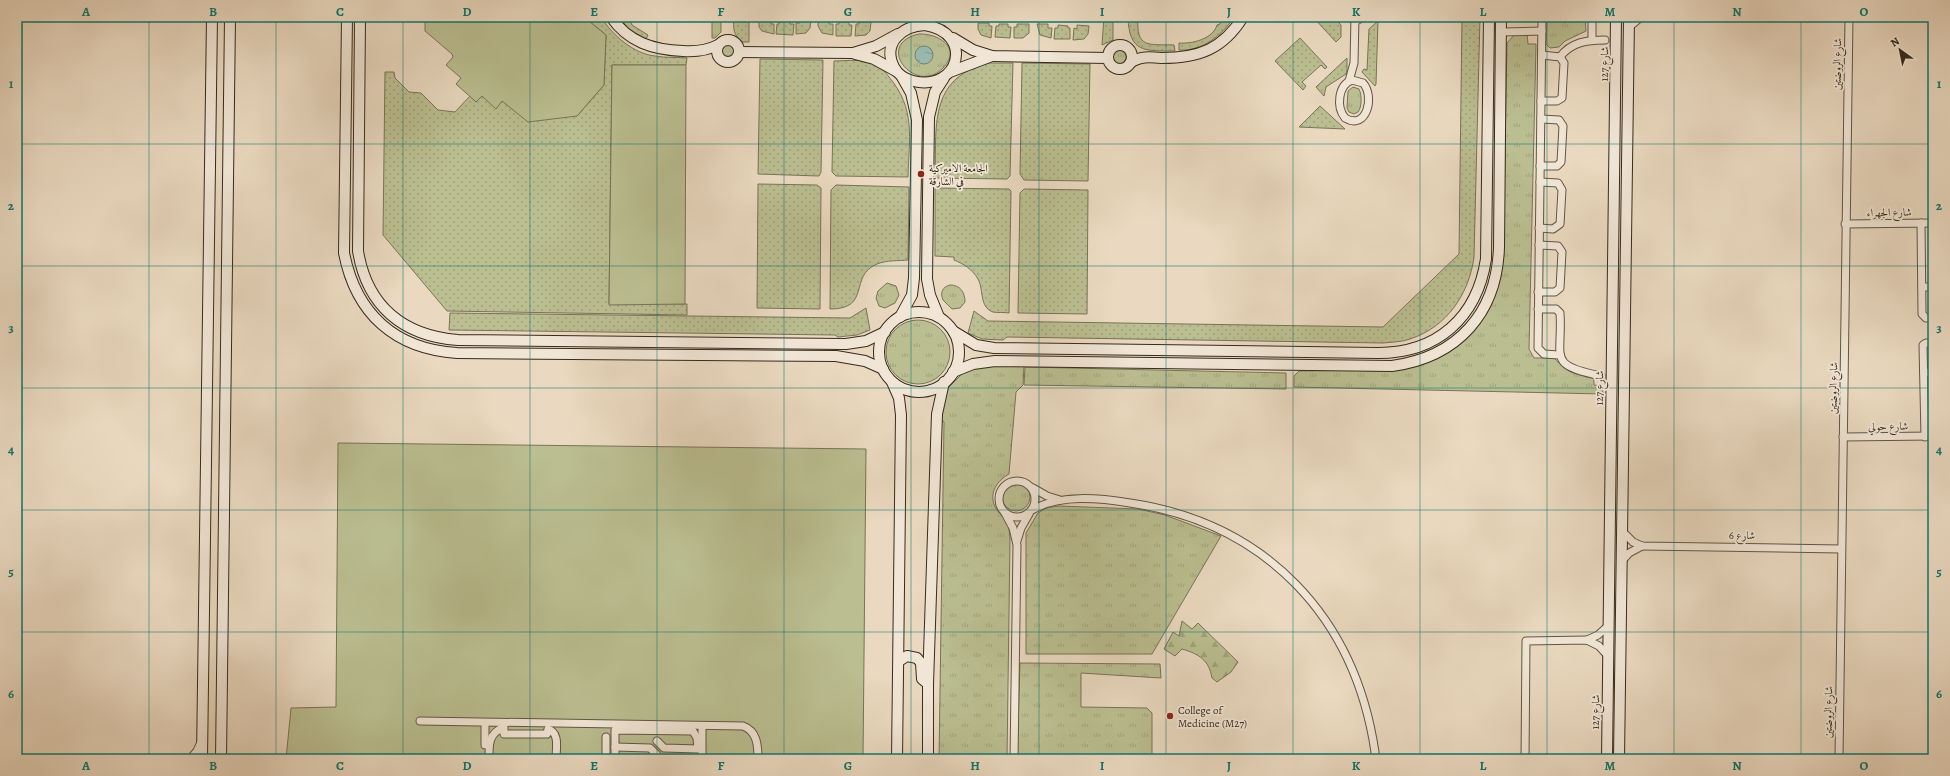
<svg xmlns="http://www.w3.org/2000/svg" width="1950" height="776" viewBox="0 0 1950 776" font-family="Alegreya,Amiri,serif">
<defs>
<pattern id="grass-tufts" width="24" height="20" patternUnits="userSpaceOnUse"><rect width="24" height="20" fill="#babe91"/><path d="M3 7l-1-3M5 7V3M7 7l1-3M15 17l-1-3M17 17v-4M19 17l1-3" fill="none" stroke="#a0a37c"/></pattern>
<pattern id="forest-firs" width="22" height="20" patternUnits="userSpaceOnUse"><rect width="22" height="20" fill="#babe91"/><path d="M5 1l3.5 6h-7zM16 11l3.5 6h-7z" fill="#a0a37c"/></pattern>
<pattern id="garden-dots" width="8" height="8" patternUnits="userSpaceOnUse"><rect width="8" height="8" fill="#babe91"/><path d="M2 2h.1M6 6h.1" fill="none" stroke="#a0a37c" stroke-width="1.8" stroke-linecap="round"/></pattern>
<pattern id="water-ripples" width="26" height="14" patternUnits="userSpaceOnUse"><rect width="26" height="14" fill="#98bab0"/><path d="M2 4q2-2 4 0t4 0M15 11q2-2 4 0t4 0" fill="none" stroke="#7d978e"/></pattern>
</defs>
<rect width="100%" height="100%" fill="#ead9c0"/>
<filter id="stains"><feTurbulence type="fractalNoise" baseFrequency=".005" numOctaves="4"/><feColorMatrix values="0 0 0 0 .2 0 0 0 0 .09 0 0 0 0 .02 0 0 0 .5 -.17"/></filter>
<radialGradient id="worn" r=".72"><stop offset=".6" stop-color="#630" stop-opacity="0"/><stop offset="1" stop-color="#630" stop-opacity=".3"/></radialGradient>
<g fill="url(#grass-tufts)" stroke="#787456" fill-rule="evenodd">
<path d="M712,17H721V32L715,38H712Z"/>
<path d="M1547,17H1585L1586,31L1565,41L1559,47L1550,48L1546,44Z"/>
<path d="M1527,33L1528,44H1536L1529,349L1534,358H1554C1567,372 1575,375 1594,376V385L1602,386L1603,394L1294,387V376L1299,371L1385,370L1428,361L1489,307C1497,292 1501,277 1503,261L1507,43L1515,34Z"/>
<path d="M919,34C937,33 962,47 944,67C917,98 872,44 919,34ZM930,48L933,54L921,63L916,59Z"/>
<circle cx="728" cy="51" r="8"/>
<circle cx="1119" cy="57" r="7"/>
<path d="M1353,87L1359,89C1362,95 1362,107 1358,112L1354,114L1349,112L1347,108L1348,91Z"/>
<path d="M887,283L896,286L899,295L895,303L885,308L879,306L876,298L878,291Z"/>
<path d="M950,285C960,285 965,292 965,302L960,308L952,309L943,300C940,293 942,287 950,285Z"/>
<circle cx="918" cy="352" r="32"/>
<path d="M1024,365L1023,385L1016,392L1009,474C988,486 987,507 1008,520L1010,538L1007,759H939L944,422L940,418L943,396L949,387L964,372L976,367Z"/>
<path d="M1025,367L1286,373V389L1024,385Z"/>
<circle cx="1016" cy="497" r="14"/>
<path d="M1059,506L1138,509L1165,515L1221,536L1152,654H1026V533L1038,513L1046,508Z"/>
<path d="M1020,663L1160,664L1161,678L1081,673V707L1147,708L1152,713V759H1017Z"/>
</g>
<path fill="url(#forest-firs)" stroke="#787456" d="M1182,621L1192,629L1198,623L1238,662L1231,672L1217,682L1212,678C1209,660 1199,654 1182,649L1175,656L1164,649L1173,632L1179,636Z"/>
<g fill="url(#garden-dots)" stroke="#787456">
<path d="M584,17H601C612,35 634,54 655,56C666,58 676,57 687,58L686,65H612L609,304H687V315L447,311L383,235L385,72H394L395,78L409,92L421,93L438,110L455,112L470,96L476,102L482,96L577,116L604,85L606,35Z"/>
<path d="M619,17H628L632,25L648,35L646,39L629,29Z"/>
<path d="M734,17H749V42H743C733,36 733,28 734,17Z"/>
<path d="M1104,17H1112L1113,19V40L1102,45Z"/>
<path d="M1128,17H1138C1136,49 1148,44 1174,45L1175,51C1145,51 1129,53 1128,17Z"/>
<path d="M1221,17H1234C1223,35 1201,52 1179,50V43C1192,44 1213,39 1217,25L1220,24Z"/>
<path d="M1313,17H1334L1341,25V37L1336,42Z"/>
<path d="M1462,17H1480L1474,257C1469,294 1447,327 1410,339C1402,342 1392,342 1383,343L1007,337L1003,340L982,339L968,333L974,311L988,321L1383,327L1459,254Z"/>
<path d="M800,20L811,21L810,28L806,33L796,34V23H800Z"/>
<path d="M818,20H829V24H833V35L822,33L818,26Z"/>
<path d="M759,21H771V24H774V34L762,31L759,27Z"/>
<path d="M779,21H790V24H794L793,35L776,34L777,24H779Z"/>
<path d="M1378,21L1376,84L1375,86L1362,72L1364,69L1367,70L1369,29Z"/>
<path d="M839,22H849V25H852L851,36H836V24H839Z"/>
<path d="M859,22H871L870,31L866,35L855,36L856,24H859Z"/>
<path d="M978,23H989V26H992L991,38L981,35L978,29Z"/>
<path d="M999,24H1008V27H1011L1010,38L995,37L996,26H999Z"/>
<path d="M1017,24H1029V33L1023,38H1014V27H1017Z"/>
<path d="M1037,24H1048V28H1052L1051,38L1040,35Z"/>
<path d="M1058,25L1068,26V28H1070V39H1054L1055,28H1058Z"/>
<path d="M1077,25L1089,26L1088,34L1084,39L1073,40L1074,28L1077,29Z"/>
<path d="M1300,38L1327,67L1325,69L1321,65L1302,82L1306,86L1303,90L1275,61Z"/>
<path d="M1347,58V70L1346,74L1326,87L1324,96L1316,87Z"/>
<path d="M760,59L823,60L821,172L819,176L758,174Z"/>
<path d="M834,61C844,61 857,59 867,62C877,64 884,70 889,77C916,109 909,138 908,177L836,176L832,172Z"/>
<path d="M989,63H1013L1010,176L1007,179L935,178C937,128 927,78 989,63Z"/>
<path d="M1022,63L1090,64L1088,181L1024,180L1020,174Z"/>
<path d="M1320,106L1345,129L1299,127Z"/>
<path d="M758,184L817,185L821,188L820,309L757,308Z"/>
<path d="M836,185L909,187L908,260C898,261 887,260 877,264C848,276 872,309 830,309L831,190Z"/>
<path d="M935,188L1009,189L1011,191L1009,313C1004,312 997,313 993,312C979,307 984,290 978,279C972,269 964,264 954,260V257L935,256Z"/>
<path d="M1024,189L1088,190L1087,314L1018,313L1020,193Z"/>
<path d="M866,308L870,330L857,335L838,337L835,335L449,330L450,313L850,318Z"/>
</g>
<g fill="#babe91" stroke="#787456">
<path d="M425,17H584L606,35L604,85L577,116L528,122L502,101L496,109L482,96L476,102L456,84L461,78L446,65L453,57L452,54L425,31Z"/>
<path d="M612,65H686L685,304L609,305Z"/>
<path d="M338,443L866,449L863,759H286L291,708L336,707Z"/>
</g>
<circle fill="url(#water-ripples)" stroke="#718174" cx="924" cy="55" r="9"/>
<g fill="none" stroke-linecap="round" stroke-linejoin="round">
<g stroke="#635644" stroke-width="9">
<g id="street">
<path d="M1542,17L1538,348L1544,354L1559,355"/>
<path d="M1351,18L1358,20L1363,17"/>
<path d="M1629,27L1641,17"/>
<path d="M1501,32L1542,31"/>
<path d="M1592,40V17"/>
<path d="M1560,57C1571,42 1587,40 1605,40"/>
<path d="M1352,80L1363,83C1375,96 1367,131 1345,118C1336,107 1338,85 1352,80Z"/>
<path d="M1349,81L1354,63L1355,17"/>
<path d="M1541,101H1557L1562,98L1564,63L1560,57L1542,55"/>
<path d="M1540,166H1557L1561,162L1563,126L1559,120L1541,119"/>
<path d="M1921,223L1922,314L1926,318H1933"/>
<path d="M1845,224L1933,223"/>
<path d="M1539,228L1553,229L1560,224L1562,190L1558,183L1540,182"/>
<path d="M1922,287H1933"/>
<path d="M1538,292H1555L1560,288L1562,252L1558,246L1539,245"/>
<path d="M1538,309H1556L1560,313C1563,358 1546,365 1601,376"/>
<path d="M1924,373L1933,372"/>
<path d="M1843,437L1933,436"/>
<path d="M1925,437L1923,345L1926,343H1933"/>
<circle cx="1017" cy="499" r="18"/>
<path d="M1033,488L1047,496L1060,500"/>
<path d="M1032,510C1060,494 1099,498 1130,503C1266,523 1355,617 1375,752L1374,759"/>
<path d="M1005,513L1013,528L1017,545L1014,759"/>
<path d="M1622,531L1633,542L1642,546L1841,549"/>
<path d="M1017,541L1021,528L1029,514"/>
<path d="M1622,561L1629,553L1642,546"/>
<path d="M1587,640L1598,635L1608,626"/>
<path d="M420,721L743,726C757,731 758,745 758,759"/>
<path d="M702,726V759"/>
<path d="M606,737V759"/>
<path d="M485,745V723"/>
<path d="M615,747L650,748L657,755"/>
<path d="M190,759L197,751L201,742"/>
<path d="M489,759C489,744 488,734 504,727V734H547L548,729C560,733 556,748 556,759"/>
<path d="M615,759V730L693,731L697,738L698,749L664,748L657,741"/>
<path d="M1525,759L1526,641L1587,640L1599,646L1608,656"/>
<path d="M1839,759L1849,17"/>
</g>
</g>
<g stroke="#362b1b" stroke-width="12">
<g id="secondary">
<path d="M347,17L344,253C356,314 395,349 457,353L836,356L865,361L883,369"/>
<path d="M360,17L358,251C367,306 403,336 458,340L846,344L866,341L885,332"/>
<path d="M611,17C628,42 653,50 683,51C696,52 706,51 718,45"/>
<path d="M925,25C975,33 960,92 913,81C905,79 898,75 894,67C882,43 902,26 925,25Z"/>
<path d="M953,38L973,50L992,56L1108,58"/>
<circle cx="728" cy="51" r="11"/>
<circle cx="1120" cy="57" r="12"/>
<path d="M739,52L853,53L876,46L898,34"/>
<path d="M855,54L874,59L896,71"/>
<path d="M1130,63C1140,56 1150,57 1162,58C1199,58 1223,49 1243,17"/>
<path d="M950,72L992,56"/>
<circle cx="919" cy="352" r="40"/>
<path d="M900,317L912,295L914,278L917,120L911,93L902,77"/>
<path d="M939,317L930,295L927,279L929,117L935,92L944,78"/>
<path d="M953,331L976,345L994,348L1378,353C1437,353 1477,318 1486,259L1489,17"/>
<path d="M953,372L973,364L995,361L1392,366C1458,357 1497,313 1499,247L1501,17"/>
<path d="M892,382L899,398L901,415L897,759"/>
<path d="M899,661L907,656L917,658L921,663L922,679L928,684"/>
<path d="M202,759L212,17"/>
<path d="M221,759L230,17"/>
<path d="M928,759V684L937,414L944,382"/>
<path d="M1607,759L1616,17"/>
<path d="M1619,759L1629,17"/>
</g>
</g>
<use href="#street" stroke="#f1e6d6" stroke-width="7"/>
<use href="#secondary" stroke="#f1e6d6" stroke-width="10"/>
</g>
<path fill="none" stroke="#0f766e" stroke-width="1" stroke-opacity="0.55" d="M149,17V759M276,17V759M403,17V759M530,17V759M657,17V759M784,17V759M911,17V759M1039,17V759M1166,17V759M1293,17V759M1420,17V759M1547,17V759M1674,17V759M1801,17V759M17,144H1933M17,266H1933M17,388H1933M17,510H1933M17,632H1933"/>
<g fill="#8f2418" stroke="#f1e6d6" stroke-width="1.5">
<circle cx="921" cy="174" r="4"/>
<circle cx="1170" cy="716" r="4"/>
</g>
<g text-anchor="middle" stroke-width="3.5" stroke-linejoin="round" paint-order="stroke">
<g font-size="11" fill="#362b1b" stroke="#f1e6d6">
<text transform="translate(1604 64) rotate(-89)" y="4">شارع 127</text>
<text transform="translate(1837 64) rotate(-89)" y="4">شارع الروضتين</text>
<text transform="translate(1889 212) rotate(-1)" y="4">شارع الجهراء</text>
<text transform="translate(1599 388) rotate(-89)" y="4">شارع 127</text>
<text transform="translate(1833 388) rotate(-89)" y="4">شارع الروضتين</text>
<text transform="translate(1888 426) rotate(-1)" y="4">شارع حولي</text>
<text transform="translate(1742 535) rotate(1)" y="4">شارع 6</text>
<text transform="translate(1595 712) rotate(-89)" y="4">شارع 127</text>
<text transform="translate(1828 712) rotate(-89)" y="4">شارع الروضتين</text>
</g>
<g font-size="11" fill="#362b1b" stroke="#f1e6d6" text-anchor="start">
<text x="929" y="172">الجامعة الاميركية<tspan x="929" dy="13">في الشارقة</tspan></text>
<text x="1178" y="714">College of<tspan x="1178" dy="13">Medicine (M27)</tspan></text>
</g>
</g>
<rect width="1950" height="776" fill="none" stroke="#ead9c0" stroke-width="44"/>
<g transform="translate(1900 50) rotate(327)" stroke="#f1e6d6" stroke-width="3" paint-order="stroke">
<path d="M0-3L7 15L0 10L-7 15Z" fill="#362b1b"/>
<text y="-6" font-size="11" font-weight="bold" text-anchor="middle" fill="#362b1b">N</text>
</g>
<rect x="22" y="22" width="1906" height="732" fill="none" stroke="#0f766e" stroke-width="1.5"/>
<g font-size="13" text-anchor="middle" font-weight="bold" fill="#0f766e">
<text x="86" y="16">A</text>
<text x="213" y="16">B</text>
<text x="340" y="16">C</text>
<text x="467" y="16">D</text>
<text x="594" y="16">E</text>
<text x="721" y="16">F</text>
<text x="848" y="16">G</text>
<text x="975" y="16">H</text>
<text x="1102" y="16">I</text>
<text x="1229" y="16">J</text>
<text x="1356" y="16">K</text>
<text x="1483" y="16">L</text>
<text x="1610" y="16">M</text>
<text x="1737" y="16">N</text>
<text x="1864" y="16">O</text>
<text x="11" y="88">1</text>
<text x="1939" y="88">1</text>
<text x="11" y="210">2</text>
<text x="1939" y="210">2</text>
<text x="11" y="332">3</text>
<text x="1939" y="332">3</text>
<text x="11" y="454">4</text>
<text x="1939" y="454">4</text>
<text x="11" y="576">5</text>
<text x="1939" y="576">5</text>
<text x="11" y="698">6</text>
<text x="1939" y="698">6</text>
<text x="86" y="770">A</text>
<text x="213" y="770">B</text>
<text x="340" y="770">C</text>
<text x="467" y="770">D</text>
<text x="594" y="770">E</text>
<text x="721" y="770">F</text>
<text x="848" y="770">G</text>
<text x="975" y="770">H</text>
<text x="1102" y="770">I</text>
<text x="1229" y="770">J</text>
<text x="1356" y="770">K</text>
<text x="1483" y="770">L</text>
<text x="1610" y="770">M</text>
<text x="1737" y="770">N</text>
<text x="1864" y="770">O</text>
</g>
<rect width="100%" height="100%" filter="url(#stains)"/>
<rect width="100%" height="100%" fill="url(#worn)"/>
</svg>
